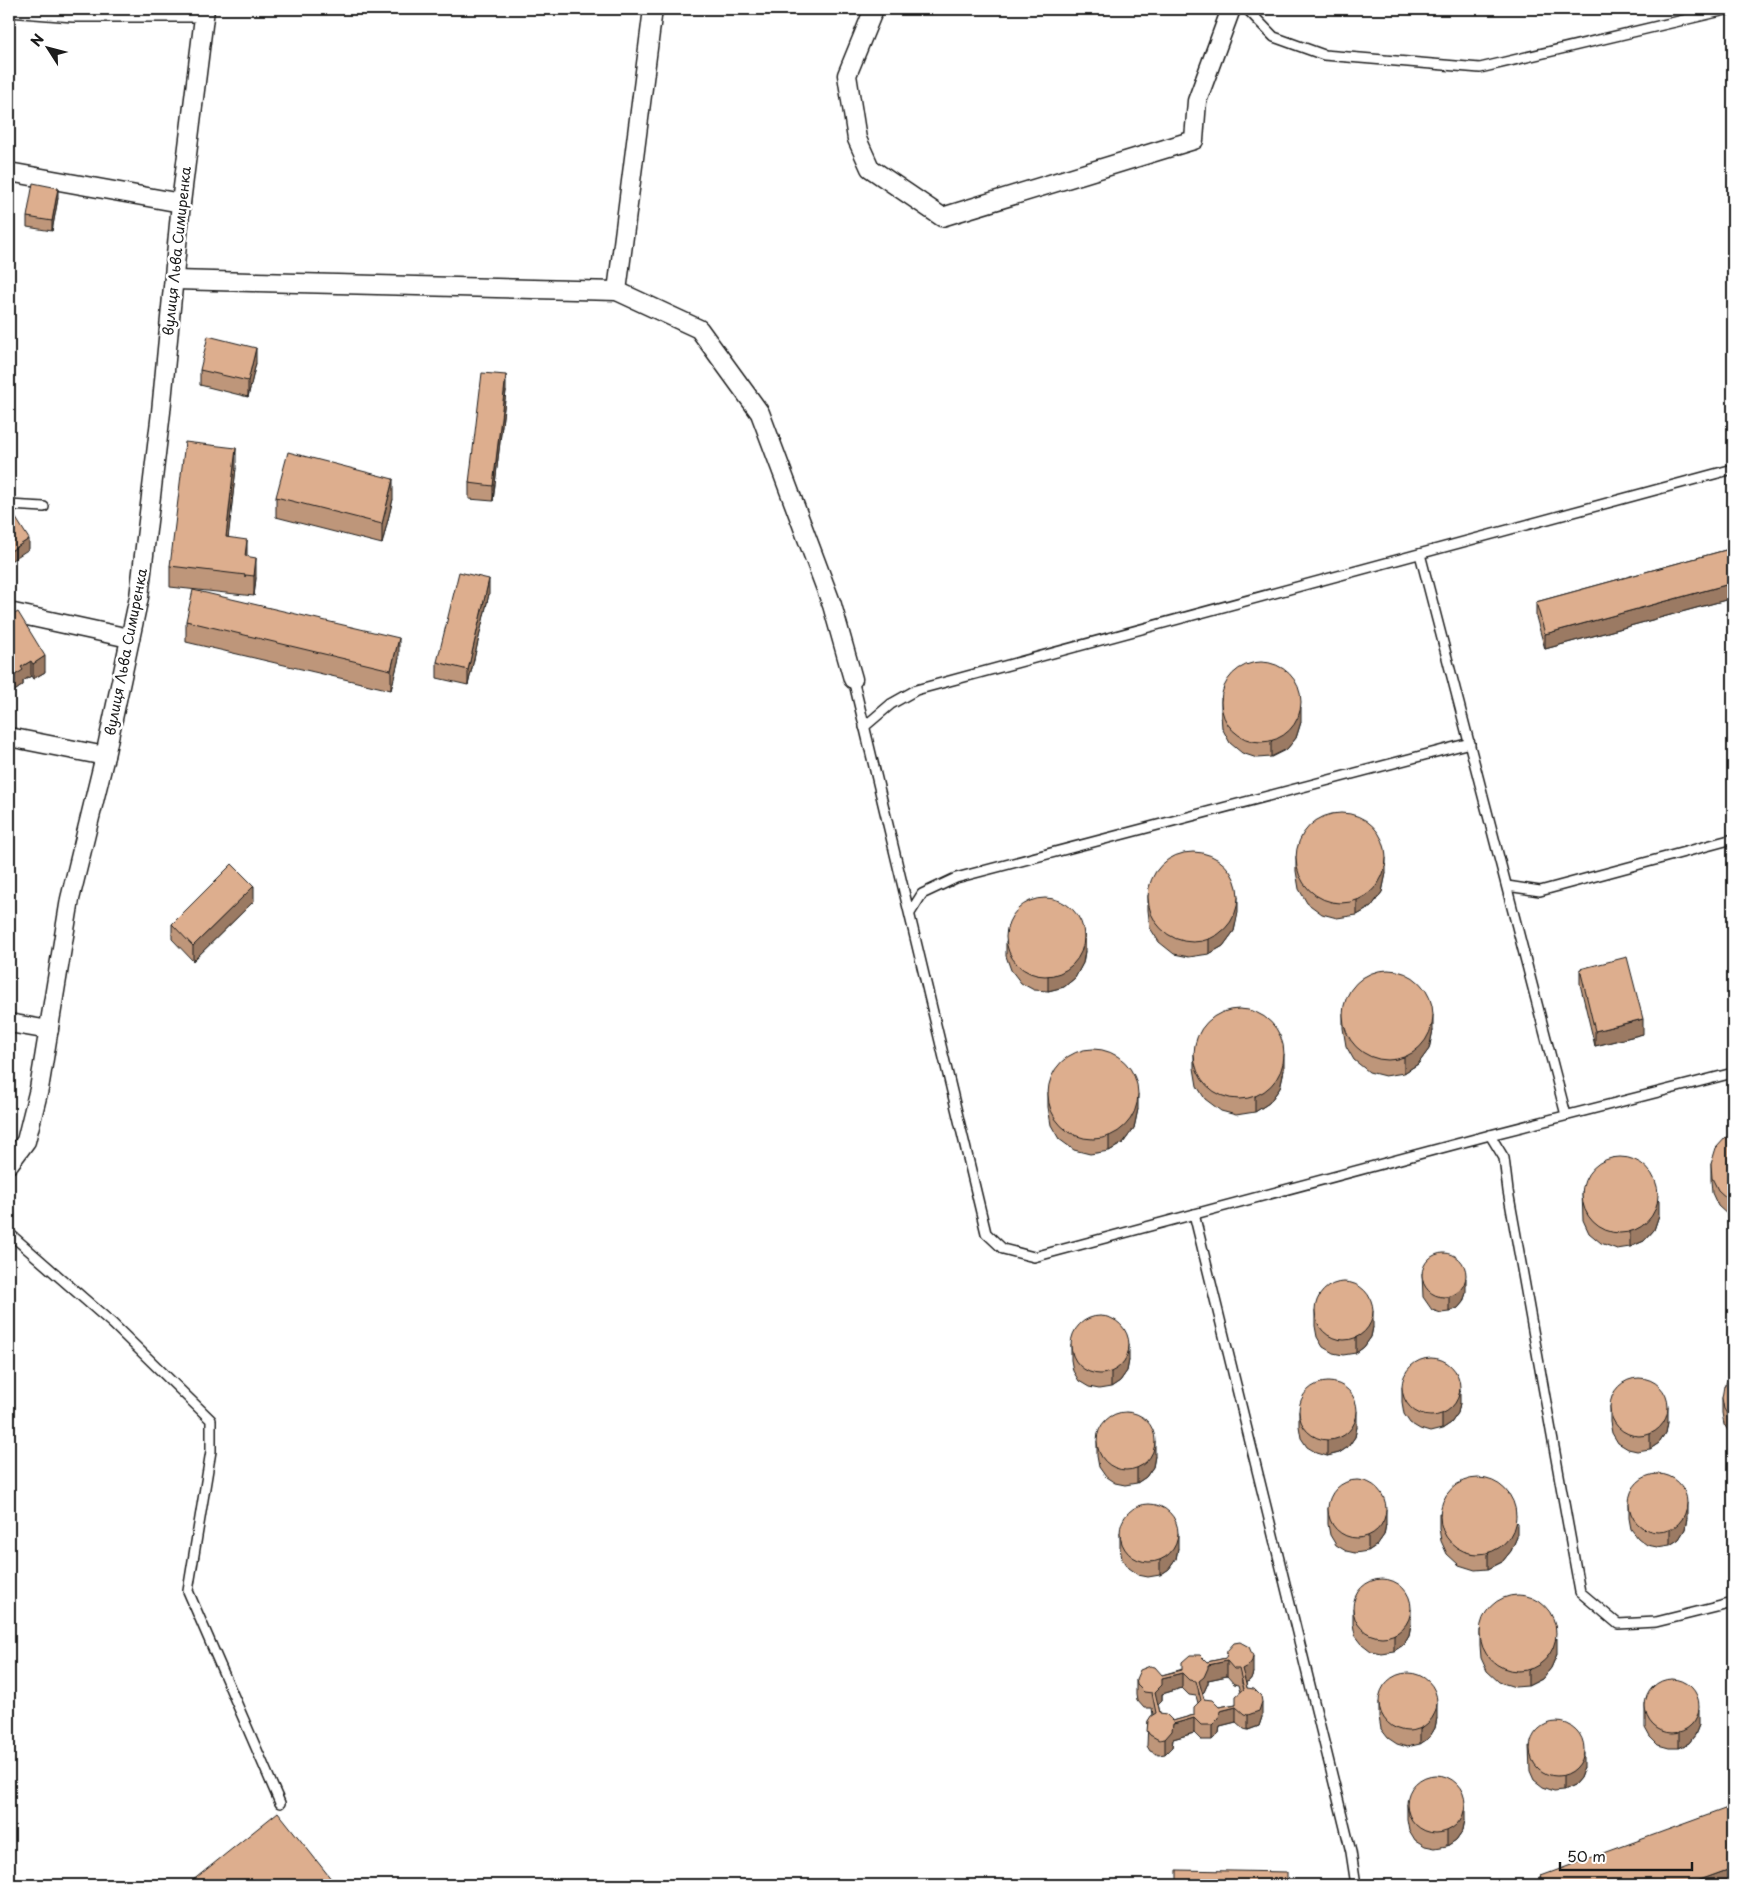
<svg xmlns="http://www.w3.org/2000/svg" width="1742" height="1894" viewBox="0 0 1742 1894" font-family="'Playpen Sans',sans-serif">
<rect width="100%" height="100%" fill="#fff"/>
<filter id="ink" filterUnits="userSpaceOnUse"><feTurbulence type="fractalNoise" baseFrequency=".02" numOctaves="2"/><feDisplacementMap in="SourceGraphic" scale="10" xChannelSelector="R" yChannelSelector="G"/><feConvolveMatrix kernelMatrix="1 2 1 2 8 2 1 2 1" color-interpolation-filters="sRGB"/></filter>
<g filter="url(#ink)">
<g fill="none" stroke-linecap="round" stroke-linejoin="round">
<g stroke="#1c1c1c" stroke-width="12">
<g id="lane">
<path d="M1247,9L1274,37L1324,55L1480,68L1730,9"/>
<path d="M9,12L73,17H203"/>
<path d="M9,505L44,507"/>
<path d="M1420,554L1566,1115"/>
<path d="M853,679L986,1233L1003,1249L1034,1257L1490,1135L1733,1073"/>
<path d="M864,727L891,704L916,690L1733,469"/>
<path d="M1507,886L1540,891L1733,839"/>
<path d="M910,913L922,894L956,878L1470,743"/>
<path d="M1490,1135L1504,1158L1508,1191L1580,1592L1618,1624L1656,1622L1733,1603"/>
<path d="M1194,1214L1351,1852L1356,1885"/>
<path d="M9,1233L113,1324L211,1420V1451L188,1591L280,1803"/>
</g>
</g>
<g stroke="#1c1c1c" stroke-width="21">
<g id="street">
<path d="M874,9L847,75L857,139L870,168L942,217L1194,140L1197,101L1231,9"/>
<path d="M9,172L181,203"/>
<path d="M174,280L617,291L699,329L760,413L832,605L853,679"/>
<path d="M617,291L653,9"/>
<path d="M9,612L129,638"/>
<path d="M9,737L105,756"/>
<path d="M9,1023L49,1030"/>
<path d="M9,1164L26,1141L39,1089L70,899L105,756L139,597L161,412L181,203L205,9"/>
</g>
</g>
<use href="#lane" stroke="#fff" stroke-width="9"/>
<use href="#street" stroke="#fff" stroke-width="18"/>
</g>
<g fill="#be967a" stroke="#1c1c1c" fill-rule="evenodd">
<path d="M58,198L52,231L27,227V217Z"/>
<path d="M256,363L248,397L200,385V370Z"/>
<path d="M506,391L493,501L469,499V483Z"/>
<path d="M236,468L228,537L247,557L256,578L254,596L170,587V566Z"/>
<path d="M276,497L393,499L382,544L276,517Z"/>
<path d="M1733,548V598L1545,649L1536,617V602Z"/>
<path d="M489,594L468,685L437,678V662Z"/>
<path d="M9,617L45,672L33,679L31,676L23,681V685L9,695Z"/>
<path d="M186,621L399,658L391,690L186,642Z"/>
<path d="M1221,698L1301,722L1296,738L1287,749L1271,757L1257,758L1242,753L1230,743L1222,728L1221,714Z"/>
<path d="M1296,856L1386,873L1382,892L1371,907L1357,915L1337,918L1322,914L1307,903L1299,889L1296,871Z"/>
<path d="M1148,895L1238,912L1234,931L1223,946L1209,954L1189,957L1174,954L1159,942L1150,928L1148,910Z"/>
<path d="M254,901L193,961L172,939V924Z"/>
<path d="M1006,941L1085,951L1083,963L1075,978L1064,987L1048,991L1034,990L1021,983L1011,970L1006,956Z"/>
<path d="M1580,969L1643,1034L1595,1046L1580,984Z"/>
<path d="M1343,1013L1433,1030L1429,1049L1418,1064L1404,1073L1385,1076L1369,1072L1354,1060L1346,1046L1343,1028Z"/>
<path d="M1194,1052L1284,1070L1280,1088L1269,1103L1255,1112L1236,1115L1221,1111L1205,1099L1197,1086L1194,1068Z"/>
<path d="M1048,1092L1138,1109L1134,1128L1123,1143L1109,1151L1090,1154L1074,1150L1059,1139L1051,1125L1048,1107Z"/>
<path d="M1733,1133V1218L1730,1217L1718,1206L1712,1193L1711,1180V1164Z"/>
<path d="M1582,1191L1659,1215L1654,1230L1644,1241L1630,1247L1617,1249L1601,1243L1589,1233L1583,1220Z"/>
<path d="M1422,1273L1466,1293L1463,1302L1458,1308L1449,1312L1441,1313L1432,1310L1423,1297Z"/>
<path d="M1315,1311L1373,1327L1371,1337L1364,1347L1356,1353L1343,1355L1333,1353L1323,1347L1317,1337L1315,1326Z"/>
<path d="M1071,1344L1129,1360L1127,1371L1120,1381L1111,1387L1099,1389L1089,1387L1079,1381L1073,1371L1071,1360Z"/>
<path d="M1733,1375V1436L1730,1434L1724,1424L1722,1413V1398Z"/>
<path d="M1402,1387L1460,1403L1458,1413L1451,1423L1442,1429L1430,1432L1420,1429L1410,1423L1404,1414L1402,1402Z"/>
<path d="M1610,1406L1668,1422L1666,1433L1659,1443L1650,1449L1637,1451L1628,1449L1618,1443L1612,1433L1610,1422Z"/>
<path d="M1299,1411L1357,1427L1355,1437L1348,1447L1339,1453L1327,1456L1317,1453L1307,1447L1301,1438L1299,1426Z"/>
<path d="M1097,1441L1155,1456L1153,1467L1146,1477L1137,1483L1125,1485L1115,1483L1106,1477L1099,1467L1097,1456Z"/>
<path d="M1629,1503L1687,1518L1685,1529L1679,1539L1670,1545L1657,1547L1647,1545L1638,1538L1631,1529L1629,1518Z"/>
<path d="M1328,1508L1386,1524L1384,1535L1377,1545L1368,1551L1355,1553L1346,1551L1336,1545L1330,1535L1328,1524Z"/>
<path d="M1439,1513L1517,1537L1511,1551L1502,1562L1488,1569L1475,1570L1459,1565L1447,1554L1441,1541L1439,1528Z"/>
<path d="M1120,1532L1178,1548L1176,1559L1169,1569L1160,1575L1148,1577L1138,1575L1128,1568L1122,1559L1120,1548Z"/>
<path d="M1353,1608L1411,1624L1409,1635L1403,1645L1394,1651L1381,1653L1371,1651L1362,1644L1355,1635L1353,1624Z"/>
<path d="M1480,1630L1557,1654L1551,1668L1542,1679L1528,1686L1515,1687L1499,1682L1487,1671L1481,1658L1480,1645Z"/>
<path d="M1226,1658L1253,1672L1252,1677L1249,1681L1246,1682L1247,1688L1262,1717L1259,1726L1248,1730L1244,1729L1236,1722L1220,1726L1219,1733L1212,1740H1201L1194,1733L1173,1739L1172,1747L1165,1754L1159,1755L1150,1751L1147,1746L1148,1721L1153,1715L1152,1708H1144L1137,1700L1136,1694V1679L1162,1675L1207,1662ZM1227,1676L1234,1684L1239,1685L1241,1692L1236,1704L1219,1707L1204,1699L1202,1694L1204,1692L1208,1683V1680ZM1182,1688L1189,1695L1196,1696L1198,1703L1194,1715L1173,1721L1160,1713L1158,1704L1162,1700V1694Z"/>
<path d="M1379,1702L1437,1718L1435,1728L1429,1738L1420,1744L1407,1747L1397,1744L1388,1738L1381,1729L1379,1717Z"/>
<path d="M1645,1703L1699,1725L1695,1735L1689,1743L1679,1748H1669L1658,1745L1650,1737L1645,1728Z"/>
<path d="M1529,1746L1584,1767L1580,1778L1574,1785L1563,1790L1554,1791L1543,1787L1534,1780L1530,1771Z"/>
<path d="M1407,1804L1465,1819L1463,1830L1456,1840L1447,1846L1435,1848L1425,1846L1415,1840L1409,1830L1407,1819Z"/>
<path d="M1541,1876L1727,1885H1541Z"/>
</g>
<g fill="#9b7a63" stroke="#1c1c1c">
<path d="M58,188V198L52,231V221Z"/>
<path d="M256,348V363L248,397V381Z"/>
<path d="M506,375V391L493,501V486Z"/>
<path d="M236,448V468L226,557V537Z"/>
<path d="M393,479V499L382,544V524Z"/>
<path d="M29,539V549L9,562V552Z"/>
<path d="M247,540V560L245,577V556Z"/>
<path d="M256,558V578L254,596V576Z"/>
<path d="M489,579V594L468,685V670Z"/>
<path d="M1733,583V598L1545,649V634Z"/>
<path d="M399,638V658L391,690V670Z"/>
<path d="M45,656V672L33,679V664Z"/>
<path d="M31,661V676L23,681V685L9,695V679L21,667Z"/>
<path d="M1301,707V722L1296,738L1287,749L1271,757V742Z"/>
<path d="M1386,858V873L1382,892L1371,907L1357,915V900Z"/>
<path d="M254,886V901L193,961V946Z"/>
<path d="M1238,897V912L1234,931L1223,946L1209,954V939Z"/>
<path d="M1085,935V951L1083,963L1075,978L1064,987L1048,991V976Z"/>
<path d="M1433,1015V1030L1429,1049L1418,1064L1404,1073V1057Z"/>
<path d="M1643,1019V1034L1595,1046V1031Z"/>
<path d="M1284,1054V1070L1280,1088L1269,1103L1255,1112V1097Z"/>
<path d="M1138,1094V1109L1134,1128L1123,1143L1109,1151V1136Z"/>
<path d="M1659,1200V1215L1654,1230L1644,1241L1630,1247V1232Z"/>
<path d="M1466,1278V1293L1463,1302L1458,1308L1449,1312V1297Z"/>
<path d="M1373,1311V1327L1371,1337L1364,1347L1356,1353V1338Z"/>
<path d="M1129,1345V1360L1127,1371L1120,1381L1111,1387V1371Z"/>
<path d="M1460,1388V1403L1458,1413L1451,1423L1442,1429V1414Z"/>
<path d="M1668,1407V1422L1666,1433L1659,1443L1650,1449V1433Z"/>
<path d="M1357,1411V1427L1355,1437L1348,1447L1339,1453L1327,1456V1440Z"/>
<path d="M1155,1441V1456L1153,1467L1146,1477L1137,1483V1467Z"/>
<path d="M1687,1503V1518L1685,1529L1679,1539L1670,1545V1529Z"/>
<path d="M1386,1509V1524L1384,1535L1377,1545L1368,1551V1535Z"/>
<path d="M1517,1522V1537L1511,1551L1502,1562L1488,1569V1554Z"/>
<path d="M1178,1533V1548L1176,1559L1169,1569L1160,1575V1559Z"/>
<path d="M1411,1609V1624L1409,1635L1403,1645L1394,1651V1635Z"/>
<path d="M1557,1638V1654L1551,1668L1542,1679L1528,1686V1671Z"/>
<path d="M1253,1656V1672L1252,1677L1249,1681L1242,1684V1669Z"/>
<path d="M1227,1661V1676L1208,1680V1683L1204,1692L1199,1695V1681L1208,1665Z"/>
<path d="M1182,1673V1688L1162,1694V1700L1155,1707V1692L1162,1678Z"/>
<path d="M1262,1702V1717L1259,1726L1248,1730V1715Z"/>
<path d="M1437,1703V1718L1435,1728L1429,1738L1420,1744V1729Z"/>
<path d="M1236,1707V1722L1220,1726L1219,1733L1212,1740V1725L1220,1711Z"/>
<path d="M1699,1709V1725L1695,1735L1689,1743L1679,1748V1732Z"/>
<path d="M1194,1718V1733L1173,1739L1172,1747L1165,1754V1739L1173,1724Z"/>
<path d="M1584,1752V1767L1580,1778L1574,1785L1563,1790V1775Z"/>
<path d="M1465,1804V1819L1463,1830L1456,1840L1447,1846V1831Z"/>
<path d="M1733,1868V1883L1727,1885H1686Z"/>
</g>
<g fill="#ddae8e" stroke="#1c1c1c" fill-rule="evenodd">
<path d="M33,183L58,188L52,221L27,217Z"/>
<path d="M208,336L256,348L248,381L200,370Z"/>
<path d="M482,373L506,375L493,486L469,483Z"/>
<path d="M185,442L236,448L226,537L247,540L245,556L256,558L254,576L170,566Z"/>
<path d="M288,452L393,479L382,524L276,497Z"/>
<path d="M14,515L29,539L9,552V519Z"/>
<path d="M1733,548V583L1545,634L1536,602Z"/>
<path d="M459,572L489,579L468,670L437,662Z"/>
<path d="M193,590L399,638L391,670L186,621Z"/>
<path d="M18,612L45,656L33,664L31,661L21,667L23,670L9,679V617Z"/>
<circle cx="1261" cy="702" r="40"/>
<circle cx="1341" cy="858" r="45"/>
<circle cx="1193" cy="897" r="45"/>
<path d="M232,864L254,886L193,946L172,924Z"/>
<circle cx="1045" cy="937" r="39"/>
<path d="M1627,957L1643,1019L1595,1031L1580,969Z"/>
<circle cx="1388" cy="1015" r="45"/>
<circle cx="1239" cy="1054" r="45"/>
<circle cx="1093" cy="1094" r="45"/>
<path d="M1733,1133V1202L1730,1201L1718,1190L1712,1178L1711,1164L1716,1148L1726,1137Z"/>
<circle cx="1620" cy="1195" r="38"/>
<circle cx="1444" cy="1275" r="22"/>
<circle cx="1344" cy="1311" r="29"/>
<circle cx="1100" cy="1345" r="29"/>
<circle cx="1431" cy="1387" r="29"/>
<path d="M1733,1375V1420L1730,1418L1724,1409L1722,1398L1724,1386L1730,1377Z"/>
<circle cx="1639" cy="1407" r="29"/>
<circle cx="1328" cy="1411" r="29"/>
<circle cx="1126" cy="1441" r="29"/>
<circle cx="1658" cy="1503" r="29"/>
<circle cx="1478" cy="1516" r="38"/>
<circle cx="1357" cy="1509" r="29"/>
<circle cx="1149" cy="1533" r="29"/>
<circle cx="1382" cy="1608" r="29"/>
<circle cx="1518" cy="1633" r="38"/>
<path d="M1240,1642L1249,1647L1253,1656L1252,1661L1249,1665L1242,1669L1247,1688L1254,1689L1261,1696L1262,1702L1259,1711L1248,1715L1244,1714L1236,1707L1220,1711L1219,1718L1212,1725H1201L1194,1718L1173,1724L1172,1731L1165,1739L1159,1740L1150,1735L1147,1731L1148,1721L1151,1716L1156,1713L1152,1693L1144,1692L1137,1685L1136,1679L1140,1670L1150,1666L1155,1667L1162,1675L1182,1670V1662L1190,1655H1200L1207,1662L1226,1658L1227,1651L1234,1643ZM1227,1661L1234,1669H1239L1244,1689L1236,1696V1704L1219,1707L1212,1700L1204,1699L1199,1681L1204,1677L1208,1668V1665ZM1182,1673L1189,1680L1196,1681L1201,1700L1194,1707V1715L1173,1721L1166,1714L1160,1713L1155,1692L1162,1685V1678Z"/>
<circle cx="1408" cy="1702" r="29"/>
<circle cx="1672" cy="1706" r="27"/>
<circle cx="1557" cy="1749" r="27"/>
<circle cx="1436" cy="1804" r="29"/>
<path d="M1733,1806V1868L1686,1885H1544L1541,1876Z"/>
<path d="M278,1812L336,1885H187Z"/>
<path d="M1177,1870L1287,1872V1885H1177Z"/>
</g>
</g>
<g text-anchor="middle" stroke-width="5" stroke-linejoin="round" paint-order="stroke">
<g font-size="14" fill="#1c1c1c" stroke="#fff">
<text transform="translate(177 251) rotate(-84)" y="5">вулиця Льва Симиренка</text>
<text transform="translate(126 652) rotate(-79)" y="5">вулиця Льва Симиренка</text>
</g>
</g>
<rect width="1742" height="1894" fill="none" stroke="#fff" stroke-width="30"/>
<rect x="15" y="15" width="1712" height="1864" fill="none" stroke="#1c1c1c" stroke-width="2" filter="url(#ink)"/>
<g transform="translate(48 48) rotate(306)" stroke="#ffffff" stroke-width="4" paint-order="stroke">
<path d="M0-4L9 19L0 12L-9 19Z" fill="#1c1c1c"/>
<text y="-8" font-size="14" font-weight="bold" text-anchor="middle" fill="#1c1c1c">N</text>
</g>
<path d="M1560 1862v8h132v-8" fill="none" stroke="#1c1c1c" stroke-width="2.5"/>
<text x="1567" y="1862" font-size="15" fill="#1c1c1c" stroke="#ffffff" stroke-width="4" paint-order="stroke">50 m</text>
</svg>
